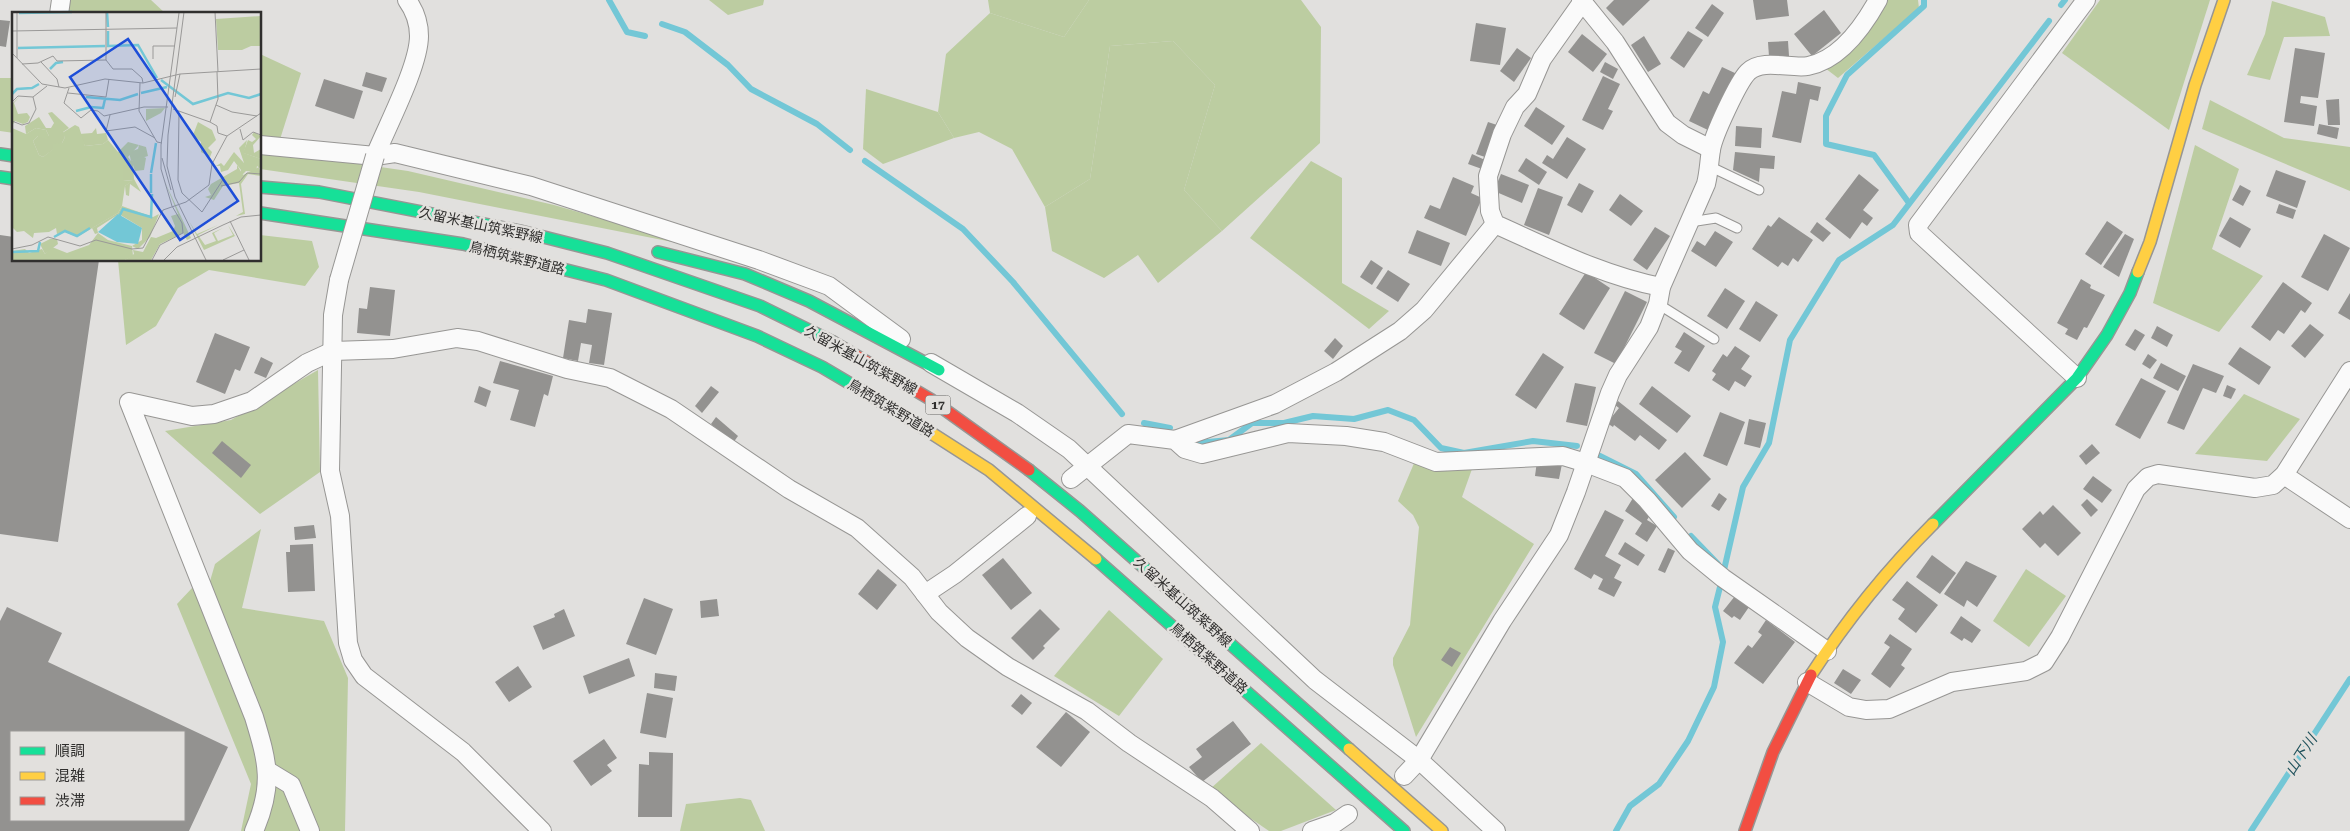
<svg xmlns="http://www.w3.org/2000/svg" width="2350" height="831" viewBox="0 0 2350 831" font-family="'Roboto Serif','Noto Sans JP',serif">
<rect width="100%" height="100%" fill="#e1e0de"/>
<g fill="#bccca1">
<path d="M69,0H151L166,14H67Z"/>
<path d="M709,0H764L763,5L728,15Z"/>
<path d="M988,0H1089L1064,37L990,13Z"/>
<path d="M1885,0H1918L1919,8L1838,78L1825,68Z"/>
<path d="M2100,0H2210L2169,130L2062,53Z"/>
<path d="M2272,1L2325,17L2330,36L2284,37L2270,80L2247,75L2265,34Z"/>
<path d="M1173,41L1215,85L1184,190L1222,231L1158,283L1138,255L1104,278L1052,251L1045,207L1090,179L1110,46Z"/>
<path d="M260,54L301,73L276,152L408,171L554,205L703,248L419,192L260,169Z"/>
<path d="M0,78H14V133L0,131Z"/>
<path d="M866,89L938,112L954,138L883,164L863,149Z"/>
<path d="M2210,100L2284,138L2350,147V191L2202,129Z"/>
<path d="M2195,145L2239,169L2212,249L2263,276L2219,332L2153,303Z"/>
<path d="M1311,161L1342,178V283L1389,311L1369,329L1250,238Z"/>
<path d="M318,370L320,472L260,514L165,431L231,420Z"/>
<path d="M2244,394L2300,419L2267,461L2195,454Z"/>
<path d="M1415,461L1472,469L1462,497L1534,544L1416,737L1393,665V658L1410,625L1419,527L1413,515L1398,501Z"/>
<path d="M261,529L242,608L324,621L348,678L345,831H241L251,784L177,604L193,587L208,588L215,564Z"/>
<path d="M2026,569L2066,596L2029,647L1993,621Z"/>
<path d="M1109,610L1163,659L1119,716L1054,676Z"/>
<path d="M1261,743L1336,810L1281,831H1269L1209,790Z"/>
<path d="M740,798L751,800L765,831H680L686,804Z"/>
</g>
<g fill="#bccda1">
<path d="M1089,0H1301L1321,27L1320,143L1222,231L1184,190L1215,85L1173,41L1110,46L1090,179L1045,207L1012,149L979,132L954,138L938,112L946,54L990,13L1064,37Z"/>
<path d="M260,235L312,241L319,267L305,286L209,270L178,288L156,326L126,345L118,260H260Z"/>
</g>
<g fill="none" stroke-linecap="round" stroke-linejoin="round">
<g stroke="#73c7d6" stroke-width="6">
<path d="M609,0L627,32L645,36"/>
<path d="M2061,5L2065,0"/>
<path d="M662,24L685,32L728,65L751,89L817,124L850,150"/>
<path d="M865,161L963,229L1013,282L1122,414"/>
<path d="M1909,203L1874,155L1826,144V116L1847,75L1924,6V0"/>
<path d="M1144,423L1170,428"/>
<path d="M1197,443L1229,440L1252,423H1284L1313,416L1354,419L1388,410L1414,420L1441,448L1464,453L1533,441L1577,446"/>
<path d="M1600,456L1636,474L1674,517"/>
<path d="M1691,536L1718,564"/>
<path d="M1724,570L1743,487L1769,443L1790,340L1839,260L1893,225L2049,21"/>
<path d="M1616,831L1630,806L1659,784L1688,741L1714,687L1723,642L1715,607L1720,587"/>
<path d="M2251,831L2350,679"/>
</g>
</g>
<g fill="#939290" fill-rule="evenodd">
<path d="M1614,0H1650L1623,26L1606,8Z"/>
<path d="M1753,0H1787L1789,16L1756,20Z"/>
<path d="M1712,4L1724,13L1708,37L1695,28Z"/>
<path d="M1824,10L1841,33L1812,56L1794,34Z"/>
<path d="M0,20L10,21L6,47L0,46Z"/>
<path d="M1476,23L1506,28L1500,65L1470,61Z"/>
<path d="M1688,31L1703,40L1684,68L1670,58Z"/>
<path d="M1582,34L1607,54L1593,72L1568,52Z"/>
<path d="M1644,36L1661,64L1648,72L1631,45Z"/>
<path d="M1788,41L1789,56L1769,57L1768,42Z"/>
<path d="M1517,48L1531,58L1514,82L1500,71Z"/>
<path d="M2295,48L2325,53L2318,98L2301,96L2300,103L2317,106L2314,126L2284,122Z"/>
<path d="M1605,62L1618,69L1613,79L1600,72Z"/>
<path d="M1722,67L1737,74L1710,131L1689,121L1703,91L1709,94Z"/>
<path d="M366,72L387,78L382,92L362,86Z"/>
<path d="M1603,76L1620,84L1608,109L1613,111L1603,130L1582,120Z"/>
<path d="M324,79L363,91L354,119L315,106Z"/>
<path d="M1798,82L1821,87L1818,101L1810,99L1801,143L1772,137L1782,91L1796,94Z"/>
<path d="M2339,99L2340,125H2328L2326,100Z"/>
<path d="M1536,107L1565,126L1552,145L1524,126Z"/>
<path d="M1488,122L1497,125L1485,157L1476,154Z"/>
<path d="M2319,124L2339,128L2337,139L2317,134Z"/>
<path d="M1736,126L1762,128L1761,148L1735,146Z"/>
<path d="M1567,137L1586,149L1567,179L1542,163L1547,155L1553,159Z"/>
<path d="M1735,152L1775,156L1774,169L1760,168L1759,182L1733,170Z"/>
<path d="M1472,154L1485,160L1482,169L1468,164Z"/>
<path d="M1526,158L1547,172L1539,185L1518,171Z"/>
<path d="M2276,170L2306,181L2297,208L2266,196Z"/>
<path d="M1501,174L1529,185L1522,203L1494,191Z"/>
<path d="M1859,174L1879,190L1863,210L1873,218L1867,226L1862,222L1850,239L1825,219Z"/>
<path d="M1453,177L1474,186L1471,193L1482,198L1466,236L1424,218L1430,205L1440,209Z"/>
<path d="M1579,183L1594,191L1582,213L1567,205Z"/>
<path d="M2240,185L2251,191L2243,206L2232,200Z"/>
<path d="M1538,188L1563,197L1549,235L1524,225Z"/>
<path d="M1620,194L1643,211L1631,226L1609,210Z"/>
<path d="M2279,204L2296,210L2293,219L2276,213Z"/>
<path d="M1779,217L1813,240L1798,262L1793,258L1788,266L1782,262L1778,267L1752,249L1768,225L1771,227Z"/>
<path d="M2230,217L2251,229L2240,248L2219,236Z"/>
<path d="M2107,221L2123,232L2101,265L2085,254Z"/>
<path d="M1817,222L1831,233L1823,242L1810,232Z"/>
<path d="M1655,227L1670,236L1647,270L1633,260Z"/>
<path d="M1417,230L1450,243L1441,266L1408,253Z"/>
<path d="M1715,231L1733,242L1716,267L1691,251L1697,241L1705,246Z"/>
<path d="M2125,234L2134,239L2119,277L2103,267Z"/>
<path d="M2324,234L2350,248L2328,291L2301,277Z"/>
<path d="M0,235L14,237V260H99L58,542L0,534Z"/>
<path d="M1371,260L1383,268L1372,285L1360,277Z"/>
<path d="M1388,270L1410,284L1398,302L1376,288Z"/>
<path d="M1586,272L1610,288L1584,330L1559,314Z"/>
<path d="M2081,279L2091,285L2090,288L2105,295L2087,328L2084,327L2077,340L2065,334L2068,329L2057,323Z"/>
<path d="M2283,282L2312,303L2305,313L2301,310L2284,334L2278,330L2270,341L2251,327Z"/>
<path d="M370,287L395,290L390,336L357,333L359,308L367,309Z"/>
<path d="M1725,288L1745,301L1727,329L1707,316Z"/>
<path d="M1625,291L1647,302L1616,364L1594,353Z"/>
<path d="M2350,293V320L2338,313Z"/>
<path d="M1756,301L1778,315L1760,342L1739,329Z"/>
<path d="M588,309L612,313L604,365L589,363L592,345L581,343L578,361L563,358L569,320L586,323Z"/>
<path d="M2310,324L2324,335L2305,358L2291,346Z"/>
<path d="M2157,326L2173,335L2167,347L2151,338Z"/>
<path d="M2135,329L2145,335L2135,351L2125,345Z"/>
<path d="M1684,332L1705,346L1689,372L1674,363L1682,351L1675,347Z"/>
<path d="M215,333L250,347L240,371L235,369L225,394L196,382Z"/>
<path d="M1335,338L1343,346L1333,359L1324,351Z"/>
<path d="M1735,346L1750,356L1741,369L1752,376L1745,387L1735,381L1729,391L1712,380L1716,374L1712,371L1723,354L1727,357Z"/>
<path d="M2240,347L2271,367L2259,385L2228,364Z"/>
<path d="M1543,353L1564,367L1536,409L1515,395Z"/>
<path d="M2148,354L2157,360L2150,369L2142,364Z"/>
<path d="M261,357L273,363L266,378L254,373Z"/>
<path d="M500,361L553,376L548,396L544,394L535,427L510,420L519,390L493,383Z"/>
<path d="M2161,363L2186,376L2178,391L2153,378Z"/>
<path d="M2193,364L2224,376L2216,393L2203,388L2184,430L2167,423Z"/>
<path d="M2141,378L2166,391L2140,439L2115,425Z"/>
<path d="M1575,383L1596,387L1587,426L1566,422Z"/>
<path d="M2227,385L2236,389L2231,399L2223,396Z"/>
<path d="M479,386L491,391L486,407L474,402Z"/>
<path d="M711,386L719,392L702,413L695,406Z"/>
<path d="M1652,386L1691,416L1677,433L1639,404Z"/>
<path d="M1618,401L1667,440L1659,450L1640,435L1635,441L1614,425L1613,427L1607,423L1619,408L1615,405Z"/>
<path d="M1720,412L1745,422L1727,466L1703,456Z"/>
<path d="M716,417L738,436L733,443L711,424Z"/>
<path d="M1749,419L1766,423L1760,448L1744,444Z"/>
<path d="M222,441L251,465L241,478L212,453Z"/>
<path d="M2092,444L2100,453L2086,465L2079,456Z"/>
<path d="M1685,452L1711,479L1682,508L1655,480Z"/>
<path d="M1537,461L1562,464L1559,479L1535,476Z"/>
<path d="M2093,476L2112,490L2102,503L2083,489Z"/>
<path d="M1719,493L1727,499L1719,511L1711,506Z"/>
<path d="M1633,498L1650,515L1647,520L1657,526L1647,542L1635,534L1642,523L1625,511Z"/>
<path d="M2087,499L2098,510L2091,517L2081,505Z"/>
<path d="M2053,505L2081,533L2058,556L2045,543L2040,548L2022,529L2040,511L2043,515Z"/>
<path d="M1605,510L1624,520L1605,556L1621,565L1614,578L1622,582L1614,597L1598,589L1603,579L1594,574L1591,579L1574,569Z"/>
<path d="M314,525L316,538L295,540L294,527Z"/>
<path d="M1625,542L1645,555L1638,566L1618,554Z"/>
<path d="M313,544L315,591L288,592L286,552H290V545Z"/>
<path d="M1668,548L1675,551L1665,573L1658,570Z"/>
<path d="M1932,555L1956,573L1940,594L1916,577Z"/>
<path d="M1003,558L1032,593L1011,610L982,575Z"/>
<path d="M1966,561L1997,576L1977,607L1967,600L1964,607L1944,594Z"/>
<path d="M878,569L897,585L877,610L858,594Z"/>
<path d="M1907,581L1938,605L1916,633L1898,619L1905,609L1892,600Z"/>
<path d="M1735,596L1749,607L1740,620L1734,616L1732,618L1723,611Z"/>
<path d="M644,598L673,609L656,655L626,644Z"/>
<path d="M717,599L719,616L701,618L700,601Z"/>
<path d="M7,607L62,633L48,662L228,747L189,831H0V621ZM11,732H184V820H11Z"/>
<path d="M564,609L575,636L543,650L533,626L555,617L554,614Z"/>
<path d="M1040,609L1060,629L1043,646L1045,648L1033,660L1011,638Z"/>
<path d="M1961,616L1981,630L1972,643L1964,638L1962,641L1950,633Z"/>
<path d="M1766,620L1795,642L1763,684L1734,663L1748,645L1752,648L1762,635L1758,632Z"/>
<path d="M1890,634L1912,649L1901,665L1905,668L1890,688L1871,674L1890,647L1884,643Z"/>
<path d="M1450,647L1461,653L1452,667L1441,660Z"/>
<path d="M629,658L635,676L589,694L583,676Z"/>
<path d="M518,666L532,687L509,702L495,682Z"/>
<path d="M1843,669L1861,680L1851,694L1834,683Z"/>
<path d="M655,673L677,676L675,691L654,688Z"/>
<path d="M647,693L673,698L666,738L640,733Z"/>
<path d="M1021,694L1032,703L1022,715L1011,706Z"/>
<path d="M1066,712L1090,732L1061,767L1036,747Z"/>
<path d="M1233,721L1251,744L1202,782L1189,767L1202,757L1196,749Z"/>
<path d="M604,739L617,758L607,765L612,771L591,786L573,761Z"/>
<path d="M649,752L673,753L672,817H638L639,764L649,765Z"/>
</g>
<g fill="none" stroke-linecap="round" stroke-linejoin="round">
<g stroke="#979694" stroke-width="11">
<g id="lane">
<path d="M1711,167L1759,190"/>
<path d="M1690,222L1716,218L1737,228"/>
<path d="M1658,304L1714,339"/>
</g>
</g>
<g stroke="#979694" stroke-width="20">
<g id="street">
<path d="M1581,0L1615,42L1667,123L1683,135L1711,149"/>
<path d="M1583,1L1542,59L1527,94L1515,107L1502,134L1488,176L1490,211L1495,224C1549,248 1603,276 1661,287"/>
<path d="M59,14L61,0"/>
<path d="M260,145L375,156L395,153L531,186L759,260L829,286L901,339"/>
<path d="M375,156C387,126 419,66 419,36C419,22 415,11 407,0"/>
<path d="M339,280L333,315L330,471L340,516L348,643L353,660L364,676L463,752L542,831"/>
<path d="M931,363L1017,413L1069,449L1315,680L1419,760L1496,831"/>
<path d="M2077,378L1919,233L1918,225L2086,0"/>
<path d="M1175,440L1275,404L1336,372L1400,331L1424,310L1495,224"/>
<path d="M2284,475L2350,519"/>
<path d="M1071,479L1128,434L1175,440L1185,449L1202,454L1288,433L1346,436L1384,442L1436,462L1563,456L1586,463L1625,478L1647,500L1690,551L1723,578L1827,651"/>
<path d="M925,594L955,574L1027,516"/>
<path d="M1807,682L1849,707L1866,710L1889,709L1952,682L2026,671L2044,662L2060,637L2136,489L2148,477L2158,474L2255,488L2273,485L2284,475L2350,371"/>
<path d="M268,771L291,785L310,831"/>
<path d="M1404,776L1419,760L1502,621L1559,535L1576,492L1610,393L1618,375L1649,327L1658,304L1661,287L1706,184C1709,172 1709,162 1711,150C1713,136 1738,82 1748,72C1762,58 1791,69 1808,66C1840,60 1863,27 1878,0"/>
<path d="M254,831C274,785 268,763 254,717L129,402L192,416L214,414L252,401L307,363L333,351L393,349L457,338L478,341L567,369L610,378L671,409L789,489L857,528L912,577L939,612L967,638L1008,667L1087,711L1129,743L1212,798L1250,831"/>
<path d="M1312,831L1335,823L1348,814"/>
</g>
</g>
<g stroke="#979694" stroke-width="14">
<g id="fast">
<path d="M0,154L14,156"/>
<path d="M0,177L14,179"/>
<path d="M260,187L319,192L520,231L607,253L760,306L833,342"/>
<path d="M260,213L463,244L606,280L757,336L822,367L900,413"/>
<path d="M658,252L745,274L809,301L939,370"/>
<path d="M1029,470L1080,511L1349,749"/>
<path d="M1933,524L2077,378L2107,335L2130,293L2138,272"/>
<path d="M1096,559L1404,831"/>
</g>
</g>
<g stroke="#979694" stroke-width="14">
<g id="slow">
<path d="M2138,272L2150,242L2195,85L2224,0"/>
<path d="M900,413L989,470L1096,559"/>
<path d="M1811,675C1846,621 1887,570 1933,524"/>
<path d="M1349,749L1442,831"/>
</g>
</g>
<g stroke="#979694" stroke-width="14">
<g id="jam">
<path d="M833,342L930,399L1029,470"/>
<path d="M1745,831L1773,752L1811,675"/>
</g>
</g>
<use href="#lane" stroke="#fafafa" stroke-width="9"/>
<use href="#street" stroke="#fafafa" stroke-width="18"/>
<use href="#fast" stroke="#16e098" stroke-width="11"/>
<use href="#slow" stroke="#ffcf43" stroke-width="11"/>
<use href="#jam" stroke="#f24e42" stroke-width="11"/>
<g stroke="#979694" stroke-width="20" stroke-linecap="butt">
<path id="street-bridge" d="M339,280L375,156"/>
</g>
<use href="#street-bridge" stroke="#fafafa" stroke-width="18"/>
</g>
<g text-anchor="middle" stroke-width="5" stroke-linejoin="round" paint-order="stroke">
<rect fill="#e2e0dd" stroke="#656462" stroke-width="1" x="925.5" y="395.5" width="25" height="19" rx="4"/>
<g font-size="12" font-weight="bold" fill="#302f2e">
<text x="938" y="409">17</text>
</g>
<g font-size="14" fill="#302f2e" stroke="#e2e0dd">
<text transform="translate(481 225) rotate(12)" y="5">久留米基山筑紫野線</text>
<text transform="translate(517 258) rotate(14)" y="5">鳥栖筑紫野道路</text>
<text transform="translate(861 360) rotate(29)" y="5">久留米基山筑紫野線</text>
<text transform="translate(891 408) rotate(31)" y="5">鳥栖筑紫野道路</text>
<text transform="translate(1183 602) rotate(42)" y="5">久留米基山筑紫野線</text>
<text transform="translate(1209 658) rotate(42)" y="5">鳥栖筑紫野道路</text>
</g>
<g font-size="15" font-style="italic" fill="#21535d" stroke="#e2e0dd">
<text transform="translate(2301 755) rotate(-57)" y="5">山下川</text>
</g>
</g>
<g transform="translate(12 12)">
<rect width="249" height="249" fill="#e1e0de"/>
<path d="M249,4V34H239L230,38H206L204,7ZM8,84L2,91L6,102L15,101L18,105L16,110L11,112L3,109L0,114V92ZM153,96L149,101L134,109V97ZM40,100L57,116L51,120L53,125L50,131L31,145L27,143L21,129L26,124H37L34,118L24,116L14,122L13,114L27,105L34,116H39L42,111L36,101ZM186,110L200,118L204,128L196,136L200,140L198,145L189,140V130L181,123ZM84,116L85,122L94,121L96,128L91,132L73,134L67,122L80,121ZM242,120L249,124L241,133L242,141L249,137V147L231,141L236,128L240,130L244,127L240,123ZM127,133L134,135L136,144L119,149L117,140L126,137ZM111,153H121L122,167L129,180L118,172L117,184L114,183L113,174L121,168L111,169ZM225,153L231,163L247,155L249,164L236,162L229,172L233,202L224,204L231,200L227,171L211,174L202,188L193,185L199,183L196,177L199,172L225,157ZM152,168L179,226L175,228L171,221L148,232L139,248H113L122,242L121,238L131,240L139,225L144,226L161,219L163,214L159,204L166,202ZM110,194L141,205L147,202L138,225L126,237L120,234L130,228V216L107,202L85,216L86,221L83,222L80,216L106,201ZM177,209L185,222L206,213L186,223L193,233L204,229L200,221L211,216L202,221L206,229L221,223L216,213L223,224L192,238ZM38,227H45L46,232L33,242L28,232Z" fill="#bccca1"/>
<path d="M63,113L67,115L73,134L91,132L96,128L106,140L116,130L127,133L116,145L119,149L130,144L134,146L132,158L123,159L121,153H111V169L122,168L113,174L110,194L106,201L65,225L53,220L45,222L44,216L37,220L22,221L21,226L12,219L5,220L0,215V116L14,122L24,116L34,118L37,124L35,127L26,124L21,129L27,143L31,145L41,137V132L50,131L53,125L50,121ZM235,128L232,141L249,147V157L245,154L244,160L234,159L229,164V158L222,149L216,158L209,160L208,154H204L209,151L212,154L222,140L232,151L227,136ZM86,221L96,228L120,234L121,244L113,248H0V239L13,237L17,241L30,237L33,242L40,235L55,241L77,233Z" fill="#bccda1"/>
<path d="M106,202L130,216L126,232L105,230L86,220Z" fill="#73c7d6"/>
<path fill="none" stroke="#73c7d6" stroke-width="2.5" d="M95,0L96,15M7,1L60,0M96,19V34L126,33L145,66M6,36L93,34M38,57L44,51L51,50M149,68L181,92L216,81L237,86L249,82M129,81L155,75M0,82L5,77L20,76L27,72M74,85L108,88L126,82M64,99L79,95L91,96L93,87M139,161L144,131M139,162V181M107,205L111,197L139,205L140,182M42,225L53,219L65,224L78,216M0,240L26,239L28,230"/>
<path fill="none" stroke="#9a9998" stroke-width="1" d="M5,0V46M94,0V48L101,57H120L130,66L131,71M172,0L156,123L155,154L163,185L194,248M203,0L206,60M0,19L165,16M0,41L30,72L53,76L93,67L131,71L168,62L249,57M141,47V34H163M29,50L45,67L47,75M10,52L26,51L41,44L45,49L94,48M128,71L127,99L145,130L150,131M57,76L52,91L69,106L79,98L86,99L92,104L132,95H156M56,81L94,85L97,67M163,85L168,62M0,90L6,84L21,85L35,74M204,93L220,100L245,104M161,97L198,110L205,114L206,121L215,124M167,101L166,168L170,181L190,200L212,166L200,152M0,109L10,113L17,111L24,97L21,85M198,110L206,87L205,60M228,117L231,128L241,120L249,123M94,119L123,115L143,126M98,125L94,119L98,103M150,146L159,178M209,174L227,170L235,161L249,162M218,209L237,248M0,237L20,233L36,225L68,234L84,228L120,237L131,236L151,198L174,190L197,173L200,152L215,124L249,101M140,248L148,233L171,221L170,211L160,194L149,157V133L167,1M152,248L165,235L211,213L229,205L249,203M211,248L232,238"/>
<path fill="#1d4ed8" fill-opacity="0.15" stroke="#1d4ed8" stroke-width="2.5" d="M116,27L226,189L168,228L58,65Z"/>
<rect width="249" height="249" fill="none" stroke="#302f2e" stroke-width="2.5"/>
</g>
<rect x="10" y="731" width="175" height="90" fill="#e2e0dd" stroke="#9b9997"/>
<rect x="20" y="747" width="25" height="8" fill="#16e098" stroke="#9b9997"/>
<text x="55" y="756" font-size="15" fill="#302f2e">順調</text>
<rect x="20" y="772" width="25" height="8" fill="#ffcf43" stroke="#9b9997"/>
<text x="55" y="781" font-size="15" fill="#302f2e">混雑</text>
<rect x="20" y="797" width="25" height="8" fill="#f24e42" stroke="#9b9997"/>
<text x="55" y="806" font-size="15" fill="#302f2e">渋滞</text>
</svg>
